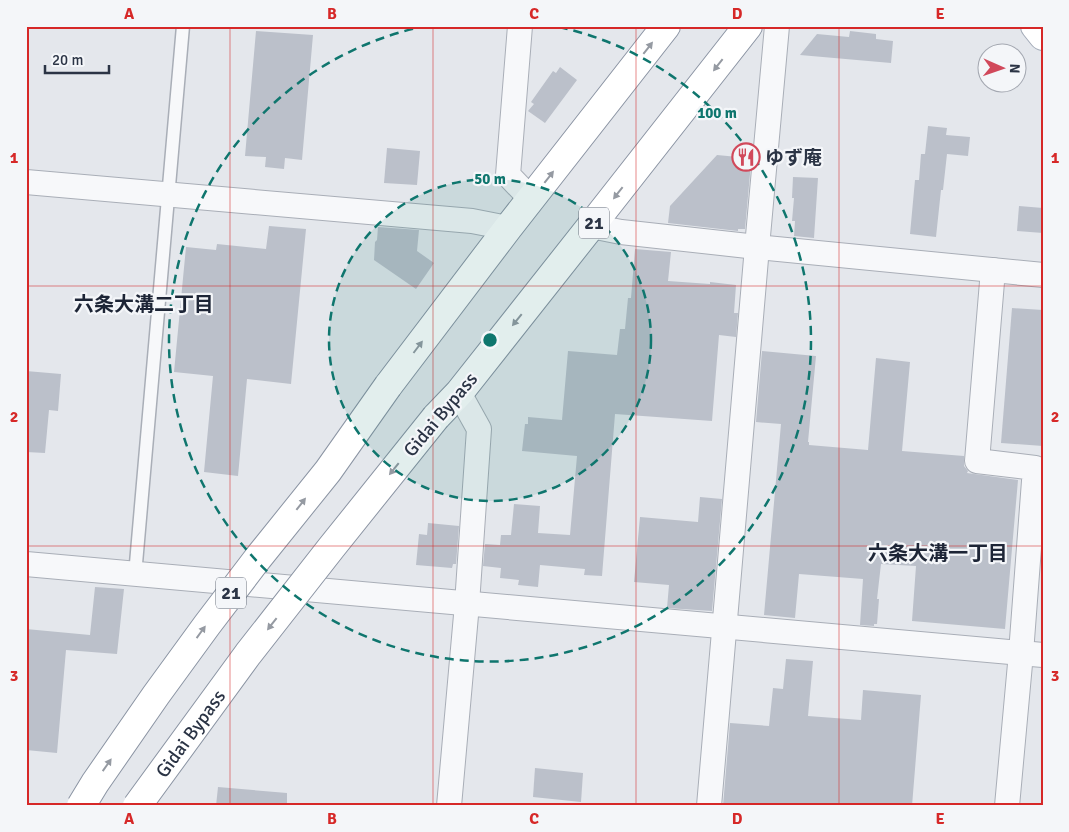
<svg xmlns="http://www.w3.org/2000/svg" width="1069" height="832" viewBox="0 0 1069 832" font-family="Signika,'Noto Sans JP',sans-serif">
<rect width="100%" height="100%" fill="#e4e7ec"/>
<g fill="#bbc0ca">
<path d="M256,31L313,35L302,160L285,158L284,169L265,167L266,157L245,156Z"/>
<path d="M850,31L876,34V39L893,41L891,63L800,55L817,34L849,37Z"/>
<path d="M560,67L577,80L545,123L528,111L534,104L531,102L553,71L556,73Z"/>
<path d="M928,126L947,128L946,135L970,137L968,156L947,154L943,190H941L936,237L910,234L915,180H919L921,154H925Z"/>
<path d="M387,148L420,151L417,185L384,183Z"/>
<path d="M717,155L738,157V162L751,163L745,229H738V231L668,223L670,206Z"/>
<path d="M793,177L818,178L814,238L794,236L795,221H792L794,198H792Z"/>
<path d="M1019,206L1043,208V233L1017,231Z"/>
<path d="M269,226L306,229L291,384L247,379L238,476L204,472L213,376L174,372L186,247L216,250L217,244L266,249Z"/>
<path d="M378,227L419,230L417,251L434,263L416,289L374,260L375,242L377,240Z"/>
<path d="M635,249L671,252L668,281L710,284V282L736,285L734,313H738L736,337L719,335L712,421L615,414L602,576L584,575L585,569L540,565L538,587L518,585L519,580L500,578L501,568L483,566L485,544L500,545L501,535H511L514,504L540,506L538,533L570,535L577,456L522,451L525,424H528V417L562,420L568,351L617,355L620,329H625L628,298H631Z"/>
<path d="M1012,308L1043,310V446L1001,443Z"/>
<path d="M762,351L816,356L808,442H809V445L868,450L876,358L910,362L902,451L964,456V466L968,471L967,473L1018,480L1005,629L912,621L916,566L881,564L877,599H879L877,624H874V626L860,625L863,579L799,574L795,618L764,615L781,424L756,422Z"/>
<path d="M26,371L61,374L58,411L49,410L45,453L26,452Z"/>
<path d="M700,497L722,499L712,611L667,608L669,585L634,582L640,517L698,522Z"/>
<path d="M428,523L459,526L456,564H453L452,568L416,565L419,534L427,535Z"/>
<path d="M95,587L124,589L117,654L66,650L57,753L26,750V629L90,635Z"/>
<path d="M786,659L813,661L808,716L861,720L863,690L921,695L912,806H723L730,723L769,726L773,688L783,689Z"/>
<path d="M535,768L583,773L581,802L533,797Z"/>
<path d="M218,787L287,793V806H216Z"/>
</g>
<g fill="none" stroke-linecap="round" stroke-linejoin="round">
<g stroke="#a9aeb7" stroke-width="15">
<path id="service" d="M135,575L183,26"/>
</g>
<g stroke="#a9aeb7" stroke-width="26">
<g id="minor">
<path d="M520,26L508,175L531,199"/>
<path d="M26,182L472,221L508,228"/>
<path d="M591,226L621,232L757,247L1043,275"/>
<path d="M993,270L977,461L1035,468L1021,653L1007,806"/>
<path d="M26,564L1043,655"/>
<path d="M449,806L467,604L479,429L459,393"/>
<path d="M709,806L757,247L777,26"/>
</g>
</g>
<g stroke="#a3abb8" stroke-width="30">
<path id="primary" d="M1035,26L1043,36"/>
</g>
<g stroke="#8b94a3" stroke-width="30">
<g id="trunk">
<path d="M388,386L508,228L666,26"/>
<path d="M436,417L459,393L591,226L748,26"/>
</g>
</g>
<use href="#service" stroke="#f7f8fa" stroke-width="12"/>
<use href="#minor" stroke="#f7f8fa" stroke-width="24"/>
<use href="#primary" stroke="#fff" stroke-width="28"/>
<use href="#trunk" stroke="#fff" stroke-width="28"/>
<g stroke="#8b94a3" stroke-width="30" stroke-linecap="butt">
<g id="trunk-bridge">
<path d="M81,806L95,783L156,695L207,625L258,558L328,471L388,386"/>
<path id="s1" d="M137,806L248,654L331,548L436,417"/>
</g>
</g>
<use href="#trunk-bridge" stroke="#fff" stroke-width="28"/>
</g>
<defs><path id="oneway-solid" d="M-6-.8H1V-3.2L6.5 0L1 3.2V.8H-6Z" transform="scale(1.25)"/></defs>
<g fill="#959aa2">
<use href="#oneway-solid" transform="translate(648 48) rotate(-52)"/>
<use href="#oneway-solid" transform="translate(718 65) rotate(128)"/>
<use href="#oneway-solid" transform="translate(549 177) rotate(-52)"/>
<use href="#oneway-solid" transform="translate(618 193) rotate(128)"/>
<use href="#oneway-solid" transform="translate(517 320) rotate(129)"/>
<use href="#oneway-solid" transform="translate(418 347) rotate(-53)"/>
<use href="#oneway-solid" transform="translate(394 469) rotate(129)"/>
<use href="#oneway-solid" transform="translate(301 504) rotate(-52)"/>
<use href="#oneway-solid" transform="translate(272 624) rotate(128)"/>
<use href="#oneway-solid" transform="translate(201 632) rotate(-54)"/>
<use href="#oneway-solid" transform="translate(107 765) rotate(-55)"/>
</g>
<path fill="none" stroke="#d62828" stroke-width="1" stroke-opacity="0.55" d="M230,26V806M433,26V806M636,26V806M839,26V806M26,286H1043M26,546H1043"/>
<circle cx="490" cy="340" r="161" fill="#0f766e" fill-opacity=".12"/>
<g fill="none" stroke="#0f766e" stroke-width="2.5" stroke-dasharray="9 6">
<circle cx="490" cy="340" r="161"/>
<path d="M559 27A321 321 0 1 1 421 27"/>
</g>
<defs>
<g id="restaurant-ring" transform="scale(1.4375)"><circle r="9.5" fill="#f4f6f9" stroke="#d1495b" stroke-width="1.5"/><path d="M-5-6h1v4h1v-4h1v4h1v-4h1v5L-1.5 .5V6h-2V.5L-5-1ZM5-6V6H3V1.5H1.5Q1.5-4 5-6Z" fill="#d1495b"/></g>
</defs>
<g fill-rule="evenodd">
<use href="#restaurant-ring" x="746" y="157"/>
</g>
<g text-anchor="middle" stroke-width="4.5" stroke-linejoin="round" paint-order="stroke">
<g fill="#f4f6f9" stroke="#676e7b" stroke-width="1">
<rect x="579" y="207.5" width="30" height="31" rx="4"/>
<rect x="216" y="577.5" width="30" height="31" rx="4"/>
</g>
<g font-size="18" font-weight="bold" fill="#2b3445">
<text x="594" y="229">21</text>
<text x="231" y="599">21</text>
</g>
<g font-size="19" font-weight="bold" fill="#2b3445" stroke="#f4f6f9" text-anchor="start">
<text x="765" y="164">ゆず庵</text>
</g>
<g font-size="19" fill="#2b3445" stroke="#f4f6f9">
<text transform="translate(440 414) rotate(-50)" y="7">Gidai Bypass</text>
<text dy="7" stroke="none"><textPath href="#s1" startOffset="90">Gidai Bypass</textPath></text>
</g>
<g font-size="20" font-weight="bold" fill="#1d2536" stroke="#f4f6f9">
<text x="144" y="311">六条大溝二丁目</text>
<text x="938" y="560">六条大溝一丁目</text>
</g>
</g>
<circle cx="490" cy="340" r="8" fill="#0f766e" stroke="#f4f6f9" stroke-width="2.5"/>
<g font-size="15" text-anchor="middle" font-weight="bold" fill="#0f766e" stroke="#f4f6f9" stroke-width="4.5" stroke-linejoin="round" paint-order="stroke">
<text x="717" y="118">100 m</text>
<text x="490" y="184">50 m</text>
</g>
<rect width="1069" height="832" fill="none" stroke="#f4f6f9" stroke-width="55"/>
<g transform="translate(1002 68) rotate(92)"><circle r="24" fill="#f4f6f9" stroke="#a4a8b1"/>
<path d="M0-4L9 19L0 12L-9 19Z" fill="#d1495b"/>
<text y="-8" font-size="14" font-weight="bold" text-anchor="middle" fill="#2b3445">N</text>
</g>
<path d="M45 65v8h64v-8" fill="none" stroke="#2b3445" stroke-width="2.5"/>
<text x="52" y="65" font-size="15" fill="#2b3445" stroke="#f4f6f9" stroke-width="4" paint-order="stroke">20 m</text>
<rect x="28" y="28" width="1014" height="776" fill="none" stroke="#d62828" stroke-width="2"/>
<g font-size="16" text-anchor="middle" font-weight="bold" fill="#d62828">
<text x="129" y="19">A</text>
<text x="332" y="19">B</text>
<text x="534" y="19">C</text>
<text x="737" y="19">D</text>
<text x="940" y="19">E</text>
<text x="14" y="163">1</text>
<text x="1055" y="163">1</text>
<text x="14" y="422">2</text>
<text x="1055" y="422">2</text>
<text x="14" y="681">3</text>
<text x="1055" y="681">3</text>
<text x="129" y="824">A</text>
<text x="332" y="824">B</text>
<text x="534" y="824">C</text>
<text x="737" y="824">D</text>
<text x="940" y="824">E</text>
</g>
</svg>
